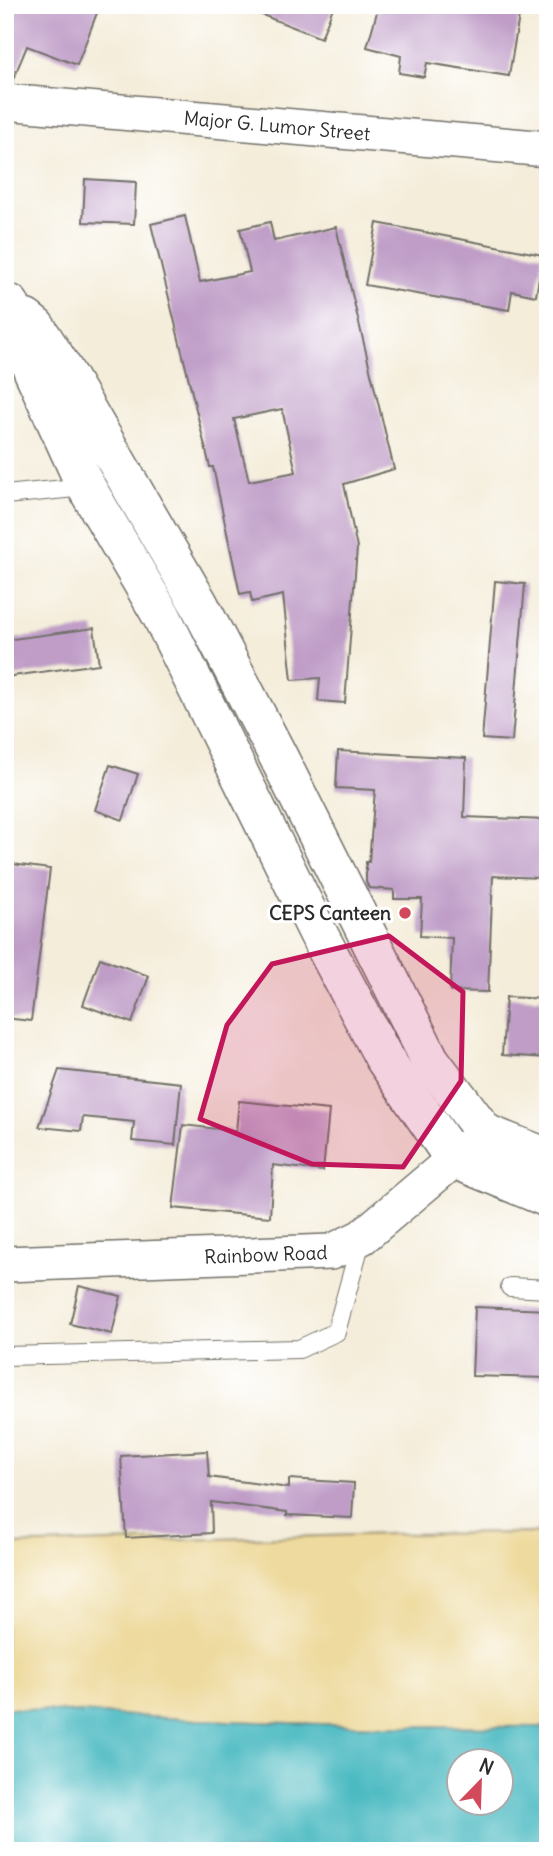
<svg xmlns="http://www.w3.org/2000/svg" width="553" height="1856" viewBox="0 0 553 1856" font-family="Delius,sans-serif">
<rect width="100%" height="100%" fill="#fff"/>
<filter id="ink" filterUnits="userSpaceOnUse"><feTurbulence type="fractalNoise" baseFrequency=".0143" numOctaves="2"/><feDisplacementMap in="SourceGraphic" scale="14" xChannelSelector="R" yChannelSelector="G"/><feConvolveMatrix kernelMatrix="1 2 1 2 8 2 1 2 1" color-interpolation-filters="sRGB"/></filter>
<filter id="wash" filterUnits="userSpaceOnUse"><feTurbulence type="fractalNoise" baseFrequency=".00686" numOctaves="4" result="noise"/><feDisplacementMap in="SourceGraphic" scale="28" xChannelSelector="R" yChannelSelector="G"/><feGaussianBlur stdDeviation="1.57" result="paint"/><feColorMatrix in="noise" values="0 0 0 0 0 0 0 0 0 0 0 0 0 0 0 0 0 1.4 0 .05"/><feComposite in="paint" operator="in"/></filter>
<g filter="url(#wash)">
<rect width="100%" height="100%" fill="#f4edda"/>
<path fill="#eeda9e" stroke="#8c8264" stroke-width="2" d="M548,1533V1727L383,1726L198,1720L5,1708V1545L391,1534Z"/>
<path fill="#4ab9c1" stroke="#3a7276" stroke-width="2" fill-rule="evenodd" d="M5,1708L198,1720L383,1726L548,1727V1851H5ZM458,1762H500V1804H458Z"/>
<g id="blocks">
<g fill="#bf9dc7" fill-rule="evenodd">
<path d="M5,5H100L77,65L27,46L12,82H5Z"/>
<path d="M242,5H334L321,38L242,7Z"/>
<path d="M379,5H491L520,10L509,76L427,63L424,77L399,73L401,56L367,47Z"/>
<path d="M85,179L136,182L134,224L83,222Z"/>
<path d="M185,216L200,282L250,272L240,229L270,222L274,241L336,227L394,469L344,484L357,548L345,703L318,701L320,678L292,680L283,595L252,602L250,592L240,594L213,467H210L151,224ZM282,409L296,472L249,481L234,419Z"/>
<path d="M377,223L543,255L536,296L512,291L509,310L365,285Z"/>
<path d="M495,581L525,584L512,741L482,739Z"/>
<path d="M94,628L99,664L5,677V640Z"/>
<path d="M338,751L466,758L464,817L548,820V859H542L541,878L493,876L488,992L450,991L452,938L420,936L422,899H394V890L369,888L366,882V862H369L375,790L336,788Z"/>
<path d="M110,765L138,774L123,820L95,810Z"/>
<path d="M5,863L50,869L31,1021L5,1018Z"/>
<path d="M100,958L149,976L132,1023L83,1005Z"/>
<path d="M506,997L548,999V1058L502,1055Z"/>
<path d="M59,1070L181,1083L175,1145L132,1141L134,1122L83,1117L81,1131L39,1127Z"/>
<path d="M239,1101L329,1110L323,1171L273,1165L270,1217L173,1208L183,1125L236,1131Z"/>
<path d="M79,1286L121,1296L112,1334L70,1324Z"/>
<path d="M475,1307L548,1310V1378L472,1376Z"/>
<path d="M207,1451L209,1477L289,1488V1479L354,1483L352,1518L287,1515V1512L211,1502L212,1533L126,1538L121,1456Z"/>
</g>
</g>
</g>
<g filter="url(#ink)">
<use href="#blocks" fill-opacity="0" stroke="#716f68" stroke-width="2"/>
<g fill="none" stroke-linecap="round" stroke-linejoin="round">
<g stroke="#716f68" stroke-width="20">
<g id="lane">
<path d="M5,495L75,488L84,483"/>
<path d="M510,1287L548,1289"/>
<path d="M5,1356L299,1349L336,1332L362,1237"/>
</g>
</g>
<g stroke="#716f68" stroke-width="38">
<g id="street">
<path id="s1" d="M5,102L548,149"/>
<path id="s2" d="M5,1264L331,1252L362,1237L477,1140"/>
</g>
</g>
<g stroke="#716f68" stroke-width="41">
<g id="highway">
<path d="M10,304L33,371L84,483L161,615L319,935L384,1058L454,1159L548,1198"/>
<path d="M26,319L36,327L63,369L199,604L278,756L430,1060L485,1133L548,1158"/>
</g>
</g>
<use href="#lane" stroke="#fff" stroke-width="18"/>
<use href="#street" stroke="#fff" stroke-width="35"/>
<use href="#highway" stroke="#fff" stroke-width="38"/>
</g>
</g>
<path fill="#c2185b" fill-opacity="0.2" stroke="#c2185b" stroke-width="5" stroke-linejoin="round" d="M389,936L463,992L461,1081L403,1167L312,1164L200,1119L227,1025L272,964Z"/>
<circle fill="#d1495b" stroke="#fff" stroke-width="2.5" cx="405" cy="913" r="7"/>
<g text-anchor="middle" stroke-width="6" stroke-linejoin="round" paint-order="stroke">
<g font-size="19" fill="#2b2b2b" stroke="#fff">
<text dy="7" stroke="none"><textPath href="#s1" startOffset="273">Major G. Lumor Street</textPath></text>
<text dy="7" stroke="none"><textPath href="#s2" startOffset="261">Rainbow Road</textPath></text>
</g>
<g font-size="19" font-weight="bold" fill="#2b2b2b" stroke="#fff" text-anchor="end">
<text x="391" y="920">CEPS Canteen</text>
</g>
</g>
<rect width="553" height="1856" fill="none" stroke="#fff" stroke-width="28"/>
<g transform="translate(480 1782) rotate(23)"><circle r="33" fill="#ffffff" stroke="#aaaaaa" stroke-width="2"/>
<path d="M0-5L12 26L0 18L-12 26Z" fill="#d1495b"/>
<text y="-10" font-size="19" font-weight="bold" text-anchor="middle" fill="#2b2b2b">N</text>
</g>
</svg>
